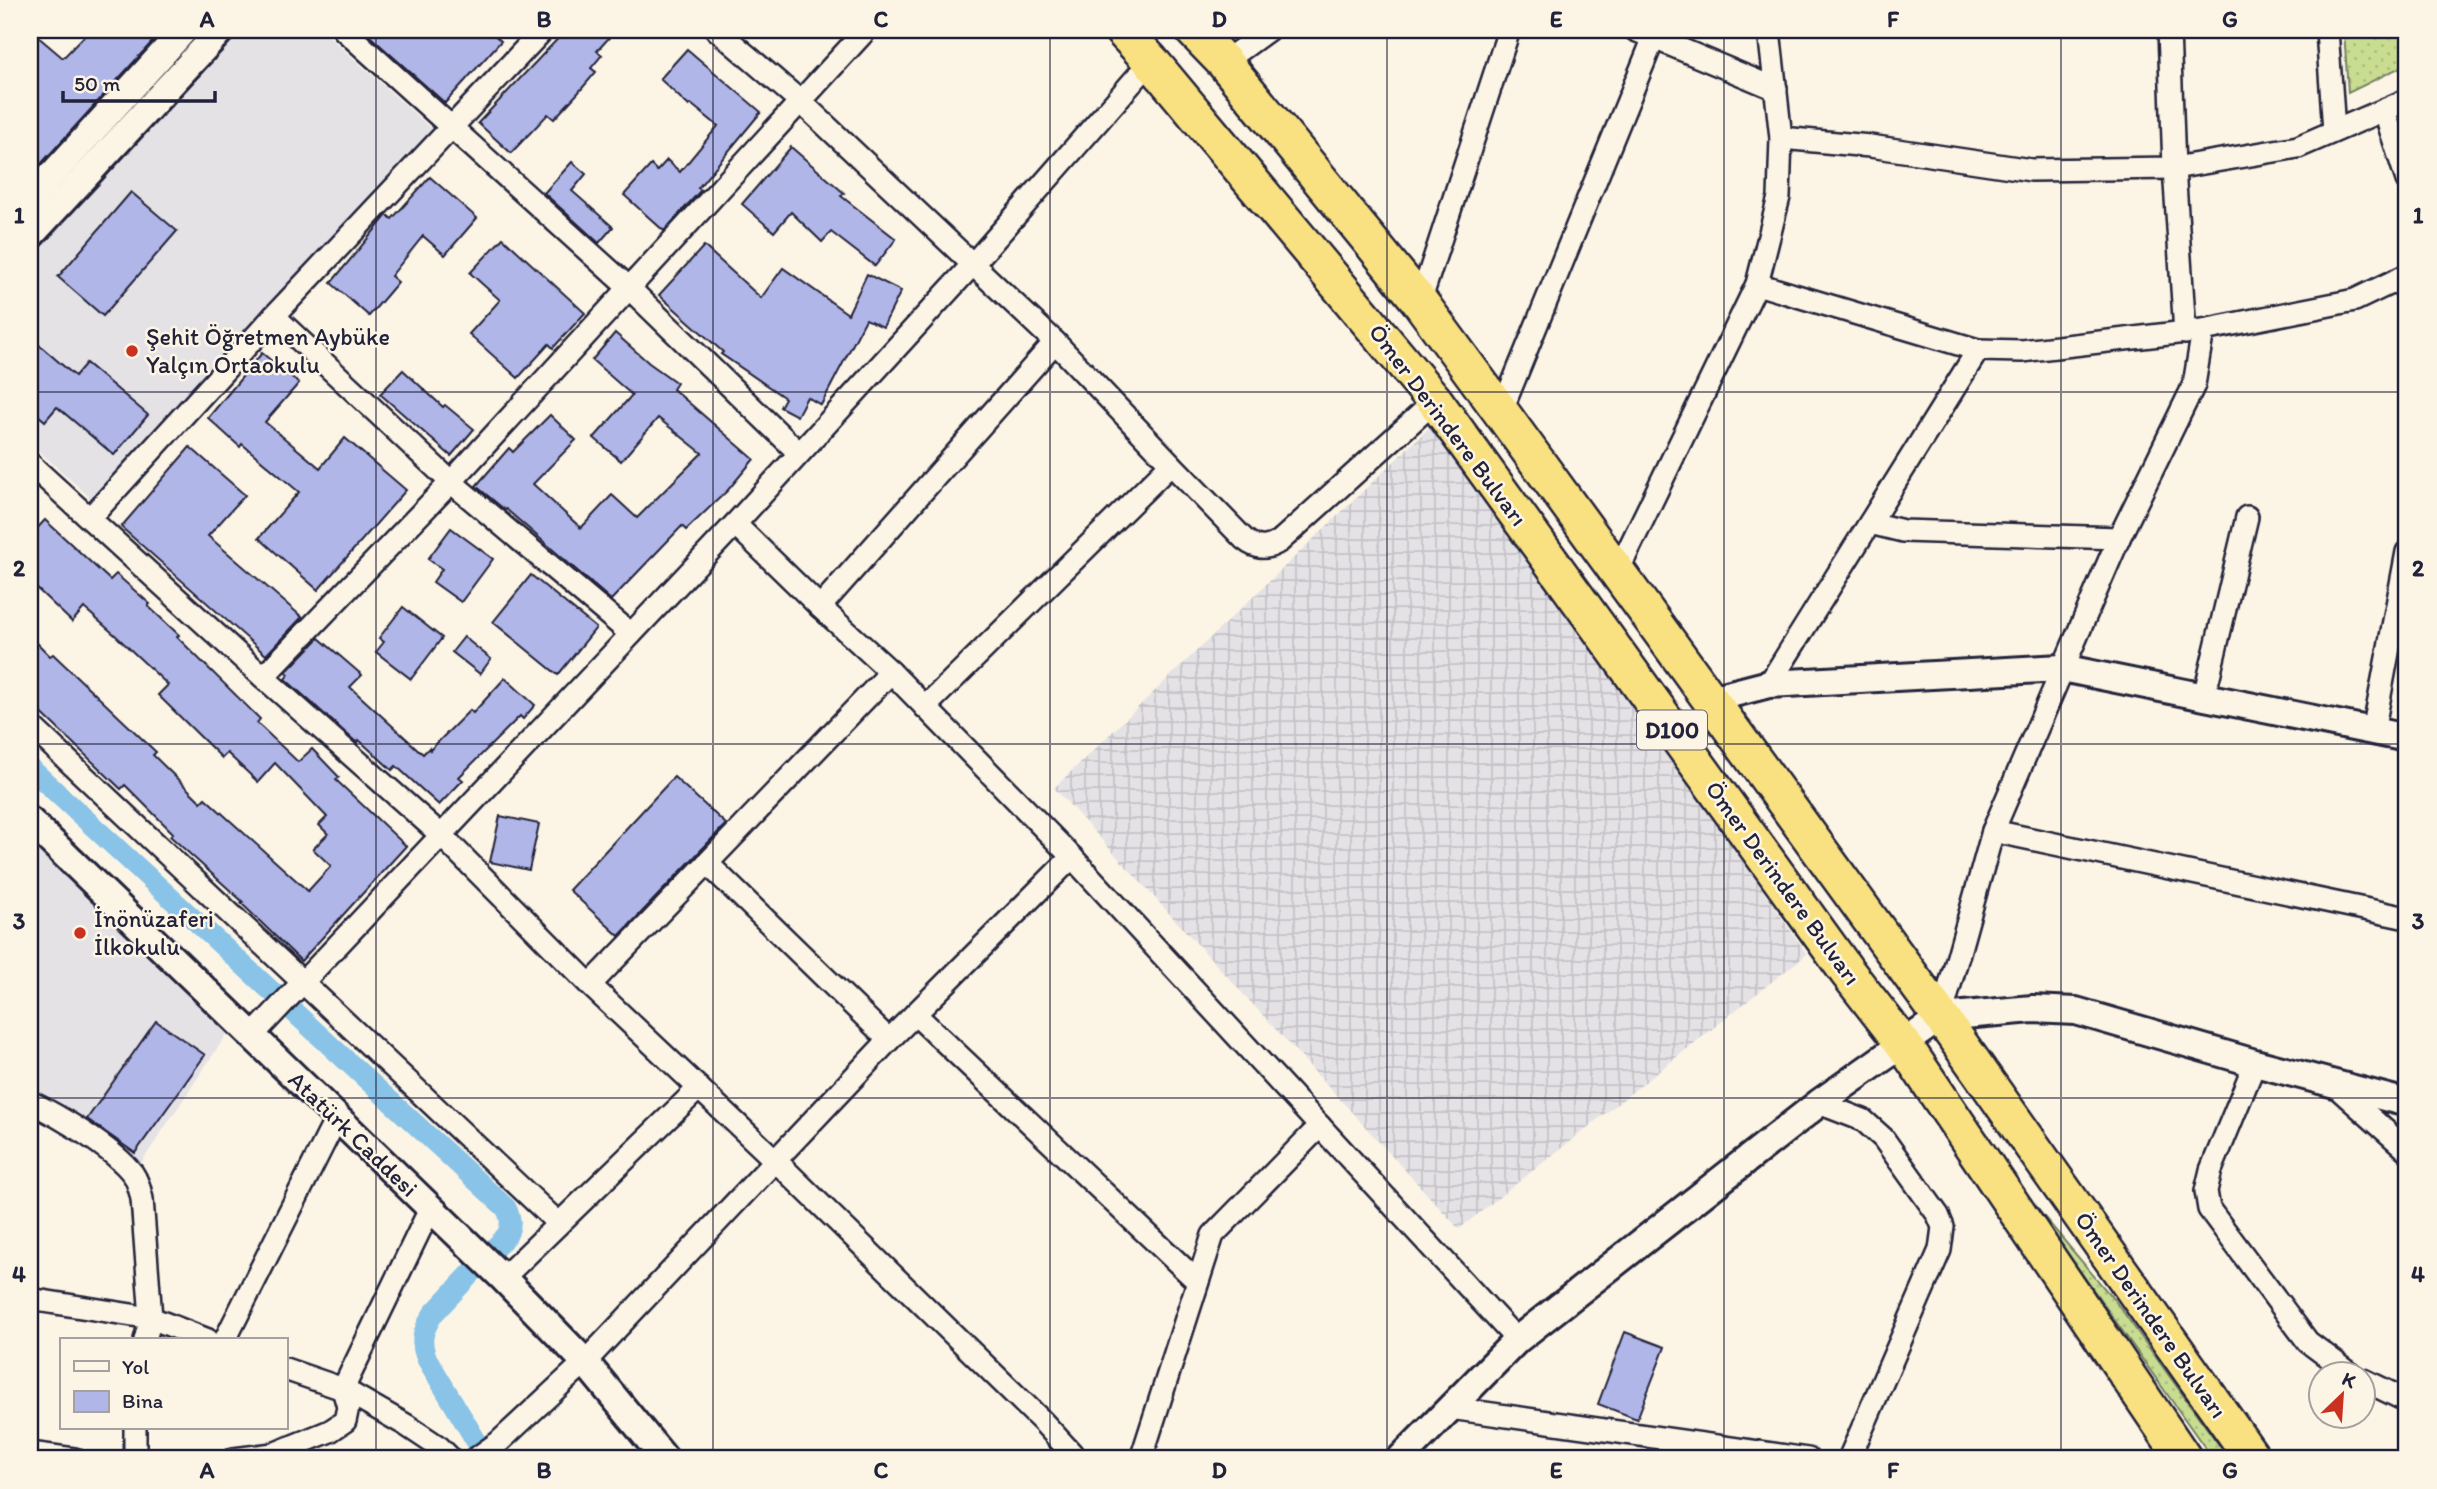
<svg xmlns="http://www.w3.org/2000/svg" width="2437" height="1489" viewBox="0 0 2437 1489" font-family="Itim,sans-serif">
<defs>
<pattern id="industrial-grid" width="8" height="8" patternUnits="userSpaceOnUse" patternTransform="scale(1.75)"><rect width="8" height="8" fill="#e5e2e6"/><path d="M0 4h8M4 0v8" fill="none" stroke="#c4c2c6"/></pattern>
<pattern id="green-dots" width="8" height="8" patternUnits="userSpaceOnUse" patternTransform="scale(1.75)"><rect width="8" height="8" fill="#c9dd91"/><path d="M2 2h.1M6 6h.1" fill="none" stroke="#acbd7e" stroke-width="1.8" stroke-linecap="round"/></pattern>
</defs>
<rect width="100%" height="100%" fill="#fcf5e5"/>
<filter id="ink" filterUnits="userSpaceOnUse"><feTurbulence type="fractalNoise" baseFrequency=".0143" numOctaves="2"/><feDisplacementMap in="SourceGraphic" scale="14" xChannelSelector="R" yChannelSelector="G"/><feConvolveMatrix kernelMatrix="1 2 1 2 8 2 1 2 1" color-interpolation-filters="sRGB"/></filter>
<g filter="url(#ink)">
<g fill="#e5e2e6">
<path d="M238,30H322L434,131L96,503L30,443V259Z"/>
<path d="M30,839L231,1028L141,1163L30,1092Z"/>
</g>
<path fill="url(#industrial-grid)" d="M1437,420L1807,954L1459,1229L1054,788Z"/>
<g fill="url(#green-dots)" stroke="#768066" stroke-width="2">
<path d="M2344,30H2407V64L2348,93Z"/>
<path d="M2029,1199L2116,1302L2229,1459H2213Z"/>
</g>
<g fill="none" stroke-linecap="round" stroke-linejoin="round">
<path stroke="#89c3e8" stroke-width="21" d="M30,768L506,1208C511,1218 512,1224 507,1235L433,1314C423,1331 419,1340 427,1359L487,1459"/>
</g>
<g fill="#b0b6e7" stroke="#22223b" stroke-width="2">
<path d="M30,30L63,58L90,30H163L30,176Z"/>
<path d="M363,30H489L501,41L445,103Z"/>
<path d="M566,30H616L597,51L602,55L591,68L596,72L578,93L554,119L548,114L511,153L478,123Z"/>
<path d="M687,49L761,112L698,188L701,190L664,231L624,195L651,165L657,171L667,160L680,172L718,126L691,104L689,106L660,79Z"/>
<path d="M791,147L844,193L841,196L896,239L875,266L831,232L822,242L791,212L774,232L742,204Z"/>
<path d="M572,162L586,174L572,191L613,227L599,243L544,193Z"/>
<path d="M430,177L477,218L445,255L423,236L391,276L398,282L369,316L331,283L387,215L392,219Z"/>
<path d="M131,192L177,231L103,316L58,277Z"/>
<path d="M503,238L585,313L553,348L549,344L518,378L469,334L500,300L470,273Z"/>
<path d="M704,246L761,298L783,268L848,314L867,274L901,291L883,327L866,319L821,405L807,397L797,416L780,407L785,398L721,354L723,352L659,295Z"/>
<path d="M615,333L649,363L677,383L673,389L754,459L728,490L686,530L682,526L611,600L506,509L505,510L476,486L509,448L513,452L550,415L576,440L533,484L581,528L612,495L637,518L702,453L658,418L621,461L594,438L632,395L592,360Z"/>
<path d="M30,337L75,376L86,363L148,415L114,455L57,407L45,421L30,408Z"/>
<path d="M262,353L299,383L265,422L320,468L345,438L406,490L318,590L259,538L299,492L242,444L240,447L208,418Z"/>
<path d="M403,370L443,407L445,405L474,429L451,456L380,394Z"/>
<path d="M190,447L245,495L208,536L302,617L266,655L121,527Z"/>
<path d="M45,520L110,580L116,574L150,604L148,606L179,635L177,637L260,719L257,723L298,762L312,749L339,777L336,780L406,846L301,961L241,903L243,902L170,836L173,833L125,785L121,789L30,702V636L50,656L53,654L156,752L153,755L201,802L205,798L308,891L331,866L313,849L328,834L319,825L327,817L275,763L258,782L227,753L222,758L158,695L168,685L115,635L84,608L72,622L30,582V536Z"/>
<path d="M451,528L493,559L461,602L433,582L442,569L428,559Z"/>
<path d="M531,575L596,628L558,675L493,622Z"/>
<path d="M403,607L442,638L411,679L376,652L384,642L379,638Z"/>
<path d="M464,637L491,659L480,674L452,652Z"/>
<path d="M319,638L362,675L350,687L423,754L429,748L430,750L470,710L473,713L505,678L535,705L523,719L520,716L459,777L463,780L439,805L396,766L392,770L359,740L357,743L285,679L289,674L286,672Z"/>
<path d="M674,777L726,824L619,936L569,890Z"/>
<path d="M500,816L539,824L529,870L490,862Z"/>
<path d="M156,1021L205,1055L135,1153L87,1119Z"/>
<path d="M1625,1332L1665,1347L1637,1419L1598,1404Z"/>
</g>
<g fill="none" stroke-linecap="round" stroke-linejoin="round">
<g stroke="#22223b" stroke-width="26">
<g id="minor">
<path d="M344,30L628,287L799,453"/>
<path d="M717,30L801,102L1055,342L1171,464L925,707"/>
<path d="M1635,30L1776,89"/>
<path d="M2169,30L2174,168L2185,333"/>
<path d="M2327,30L2334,131"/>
<path d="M1224,62L1268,30"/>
<path d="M2384,110L2407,180"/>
<path d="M1781,138L1870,146L2031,170L2174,168L2298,147L2407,100"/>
<path d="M1757,284L1978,350"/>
<path d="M1420,302L1509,30"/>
<path d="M274,316L451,482L631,634"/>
<path d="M1501,412L1657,30"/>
<path d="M30,464L263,677L441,835L590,985L776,1161L1043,1422L1077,1459"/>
<path d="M1171,464L1244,539C1256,549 1267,550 1280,541L1435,401"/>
<path d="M90,518L274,316L543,30"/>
<path d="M1870,523L1903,531L2119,538"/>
<path d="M735,524L820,607L891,672L1072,857L1517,1340"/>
<path d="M1618,571L1757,284L1779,197L1781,138L1769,30"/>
<path d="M820,607L1055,342"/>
<path d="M263,677L451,482L866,30"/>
<path d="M1769,684L1978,350L2022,351L2203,330L2355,300L2407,275"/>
<path d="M2204,697L2247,517"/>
<path d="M30,725L558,1223"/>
<path d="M2373,732L2407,552"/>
<path d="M1993,831L2407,918"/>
<path d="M707,863L889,1040"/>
<path d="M590,985L891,672"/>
<path d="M915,1014L1197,1281"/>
<path d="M1941,1017L1993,831L2119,538L2194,385L2203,330"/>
<path d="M253,1035L735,524L973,264L1151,61"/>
<path d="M2255,1063L2211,1170L2206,1191L2209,1209L2308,1342L2351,1374"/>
<path d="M2333,1084L2407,1150"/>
<path d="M30,1102C59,1116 113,1148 133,1174C138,1181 140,1190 142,1199L151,1318L145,1340"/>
<path d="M1819,1103L1863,1120L1883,1138L1938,1215L1943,1227L1940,1250L1849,1459"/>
<path d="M503,1278L699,1088"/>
<path d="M30,1299L151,1318L208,1340"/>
<path d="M225,1340L336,1119"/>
<path d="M285,1369L343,1389L406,1425L439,1447L451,1459"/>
<path d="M2364,1380L2407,1401"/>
<path d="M1450,1408L1808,1459"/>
<path d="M30,1453L74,1459"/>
<path d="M135,1459V1428"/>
<path d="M234,1459L273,1454L330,1431L345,1421L348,1407L343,1389L430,1209"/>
<path d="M475,1459L499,1442L585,1362L889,1040L1072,857"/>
<path d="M1141,1459L1213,1235L1320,1126"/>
</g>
</g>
<g stroke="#22223b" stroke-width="32">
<g id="tertiary">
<path d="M30,199L184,30"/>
<path d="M30,236L221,30"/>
<path d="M1711,699L1769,684L2062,668L2407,738"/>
<path d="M30,821L503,1278L585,1362L665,1459"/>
<path d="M1400,1459L1517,1340L1819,1103L1941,1017L2033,1009L2076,1011L2255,1063L2407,1103"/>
</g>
</g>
<g stroke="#22223b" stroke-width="40">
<g id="trunk">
<path d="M1122,30L1151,61L1435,401L1848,973L1904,1045L2184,1459"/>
<path d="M1193,30L1224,62L1420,302L1501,412L1941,1017L2253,1459"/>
</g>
</g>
<use href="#minor" stroke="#fcf5e5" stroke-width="21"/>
<use href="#tertiary" stroke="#fcf5e5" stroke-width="26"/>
<use href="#trunk" stroke="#f9e181" stroke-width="35"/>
</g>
</g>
<path fill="none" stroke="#22223b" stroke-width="2" stroke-opacity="0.55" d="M376,30V1459M713,30V1459M1050,30V1459M1387,30V1459M1724,30V1459M2061,30V1459M30,392H2407M30,744H2407M30,1098H2407"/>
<g fill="#c8321e" stroke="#fcf5e5" stroke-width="2.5">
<circle cx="132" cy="351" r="7"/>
<circle cx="80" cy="933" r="7"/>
</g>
<g text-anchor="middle" stroke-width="5" stroke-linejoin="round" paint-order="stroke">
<rect fill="#fcf5e5" stroke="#63616e" stroke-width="2" x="1637" y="710.5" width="70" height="39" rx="5"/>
<g font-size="23" font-weight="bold" fill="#22223b">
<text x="1672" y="738">D100</text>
</g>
<g font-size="24" fill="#22223b" stroke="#fcf5e5" text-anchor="start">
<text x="146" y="345">Şehit Öğretmen Aybüke<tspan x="146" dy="28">Yalçın Ortaokulu</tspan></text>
<text x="94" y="927">İnönüzaferi<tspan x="94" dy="28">İlkokulu</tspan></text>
</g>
<g font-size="24" fill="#22223b" stroke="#fcf5e5">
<text transform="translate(1448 425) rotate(53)" y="8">Ömer Derindere Bulvarı</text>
<text transform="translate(1783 883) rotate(54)" y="8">Ömer Derindere Bulvarı</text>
<text transform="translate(353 1134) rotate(44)" y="8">Atatürk Caddesi</text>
<text transform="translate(2151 1315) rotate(55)" y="8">Ömer Derindere Bulvarı</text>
</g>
</g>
<rect width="2437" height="1489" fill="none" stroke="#fcf5e5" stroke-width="77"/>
<rect x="60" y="1338" width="228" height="91" fill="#fcf5e5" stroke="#a5a1a1" stroke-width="2"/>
<rect x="74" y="1361" width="35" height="10" fill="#fcf5e5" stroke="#a5a1a1" stroke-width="2"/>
<text x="122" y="1374" font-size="21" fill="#22223b">Yol</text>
<rect x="74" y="1391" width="35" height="21" fill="#b0b6e7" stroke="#a5a1a1" stroke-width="2"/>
<text x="122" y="1408" font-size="21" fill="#22223b">Bina</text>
<g transform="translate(2342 1395) rotate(25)"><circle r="33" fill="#fcf5e5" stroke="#a5a1a1" stroke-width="2"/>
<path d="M0-5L12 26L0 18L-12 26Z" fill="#c8321e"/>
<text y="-10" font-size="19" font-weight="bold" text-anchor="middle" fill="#22223b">K</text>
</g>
<path d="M63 91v10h152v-10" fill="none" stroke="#22223b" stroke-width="3.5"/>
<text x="74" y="91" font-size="21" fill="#22223b" stroke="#fcf5e5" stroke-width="5" paint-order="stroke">50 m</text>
<rect x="38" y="38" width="2360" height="1412" fill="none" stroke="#22223b" stroke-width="2.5"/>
<g font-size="23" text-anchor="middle" font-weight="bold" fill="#22223b">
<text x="207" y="27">A</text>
<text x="544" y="27">B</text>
<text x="881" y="27">C</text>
<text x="1219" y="27">D</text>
<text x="1556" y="27">E</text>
<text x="1893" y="27">F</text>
<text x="2230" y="27">G</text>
<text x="19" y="223">1</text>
<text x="2418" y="223">1</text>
<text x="19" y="576">2</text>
<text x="2418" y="576">2</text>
<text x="19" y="929">3</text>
<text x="2418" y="929">3</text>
<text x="19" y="1282">4</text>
<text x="2418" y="1282">4</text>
<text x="207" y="1478">A</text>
<text x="544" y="1478">B</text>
<text x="881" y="1478">C</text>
<text x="1219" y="1478">D</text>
<text x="1556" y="1478">E</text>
<text x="1893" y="1478">F</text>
<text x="2230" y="1478">G</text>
</g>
</svg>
